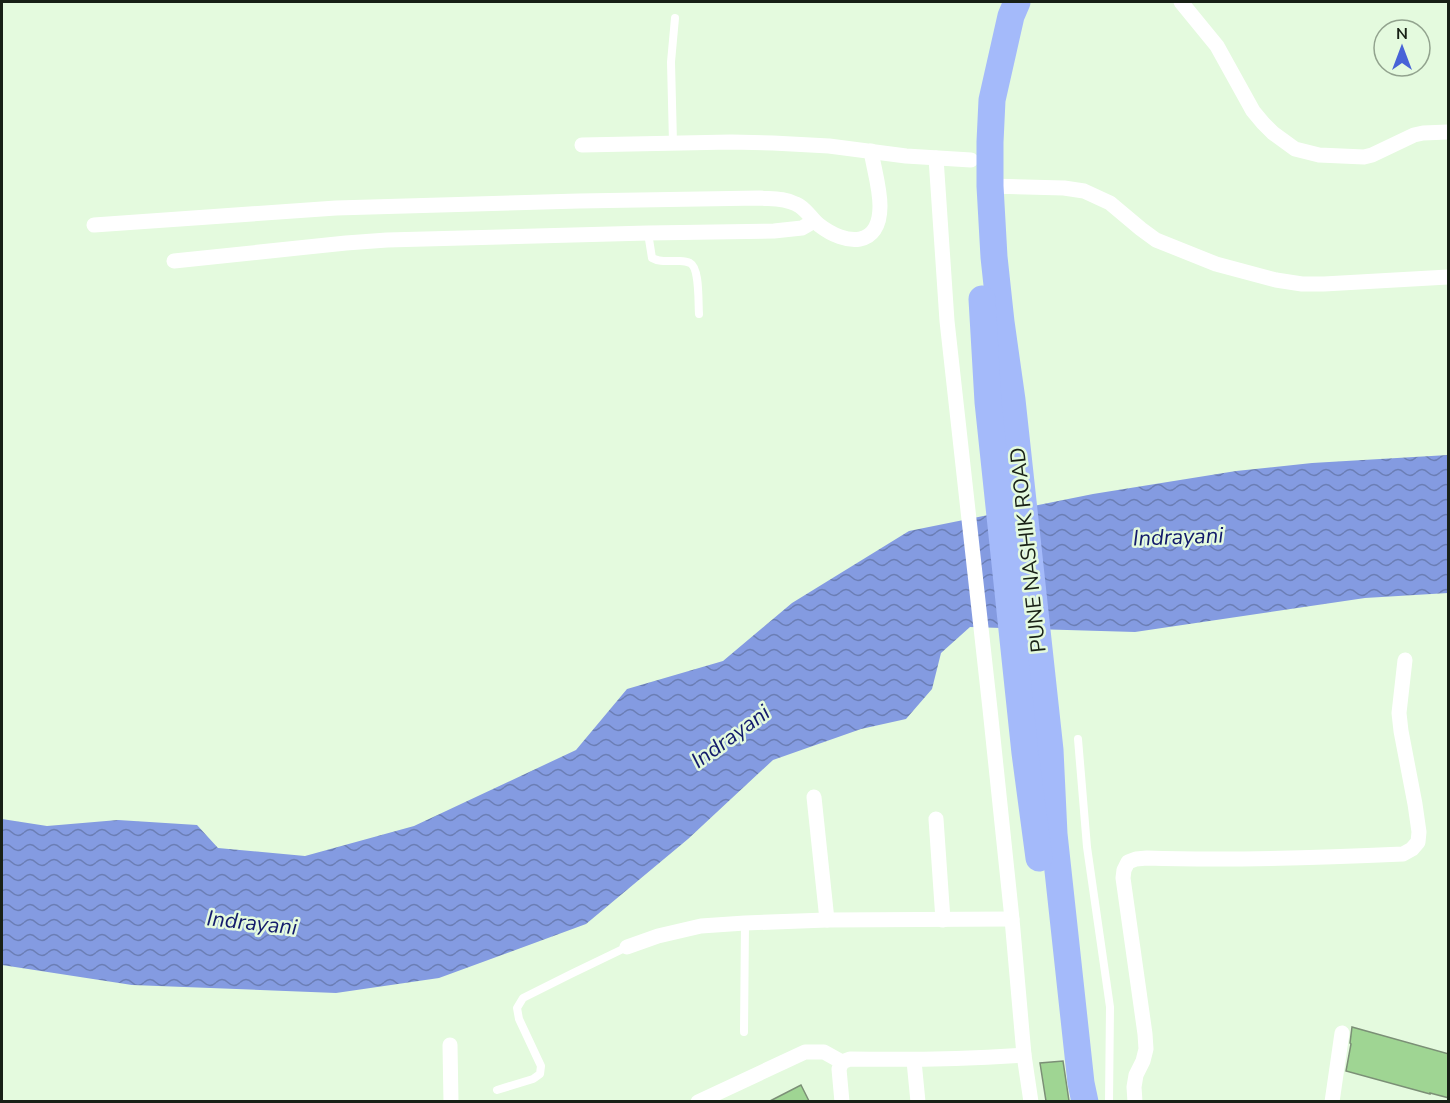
<svg xmlns="http://www.w3.org/2000/svg" width="1450" height="1103" viewBox="0 0 1450 1103" font-family="'Nunito Sans',sans-serif">
<defs>
<pattern id="water-waves" width="16" height="10" patternUnits="userSpaceOnUse" patternTransform="scale(1.5)"><rect width="16" height="10" fill="#849be1"/><path d="M0 5q4-4 8 0t8 0" fill="none" stroke="#6b7eb5"/></pattern>
</defs>
<rect width="100%" height="100%" fill="#e4fade"/>
<path fill="url(#water-waves)" d="M1448,455V593L1365,598L1135,632L970,627L941,653L932,689L906,719L861,729L773,760L688,839L586,924L439,978L336,993L132,985L2,965V819L47,826L118,820L197,825L218,848L305,856L414,826L576,750L627,689L723,661L792,603L909,531L1093,494L1236,471L1312,463Z"/>
<g fill="#9fd593" stroke="#7b8f76" stroke-width="1.5">
<path d="M1352,1027L1449,1054V1098L1430,1093V1094L1346,1071L1351,1044L1350,1043Z"/>
<path d="M1063,1061L1069,1101H1046L1040,1063Z"/>
<path d="M801,1085L809,1101H770Z"/>
</g>
<g fill="none" stroke-linecap="round" stroke-linejoin="round">
<g stroke="#fff" stroke-width="8">
<path d="M673,143L671,62L675,18"/>
<path d="M648,233L652,258C659,262 666,261 675,261C680,261 685,260 690,263C700,268 698,302 699,314"/>
<path d="M1078,739L1087,847L1110,1007L1109,1102"/>
<path d="M744,1032L745,923"/>
<path d="M497,1090L533,1079L540,1074L541,1066L519,1019L517,1008L523,998L571,974L627,947"/>
</g>
<g stroke="#fff" stroke-width="15">
<path d="M1181,2L1217,46L1253,111L1263,123L1273,133L1295,149L1319,155L1364,157L1372,155L1414,135L1423,133L1448,132"/>
<path d="M582,145L731,142L773,143L829,146L906,156L971,160"/>
<path d="M936,158L947,321L990,709L1012,919L1024,1055L1031,1102"/>
<path d="M990,186L1064,188L1084,191L1110,203L1141,229L1156,240L1216,264L1276,280L1302,284H1324L1448,277"/>
<path d="M94,225L336,208L579,201L760,198C772,199 785,198 796,204C806,208 811,219 819,225C846,246 880,248 880,206C880,188 874,169 871,151"/>
<path d="M174,261L346,243L387,240L648,233L774,231L802,228L809,224L812,219"/>
<path d="M814,797L827,920"/>
<path d="M936,819L943,920"/>
<path d="M627,947L658,936L701,926L745,923L827,920L1012,919"/>
<path d="M450,1045L451,1102"/>
<path d="M914,1061L918,1102"/>
<path d="M698,1102L805,1052H824L842,1062"/>
<path d="M842,1102L839,1069L842,1062L850,1059C909,1060 966,1059 1024,1055"/>
<path d="M1135,1102L1134,1087L1136,1075L1143,1061L1146,1049L1145,1034L1123,878L1124,870L1128,862L1136,859L1147,858C1232,861 1318,858 1403,854L1412,849L1418,842L1419,832L1415,804L1401,731L1399,713L1405,660"/>
<path d="M1332,1102L1342,1033"/>
</g>
<g stroke="#a4bafa" stroke-width="27">
<path d="M1017,2L1011,16L992,100L990,142V186L994,257L1001,322L1012,400L1050,750L1054,834L1081,1083L1085,1102"/>
<path d="M982,299L988,402L1025,753L1039,858"/>
</g>
</g>
<g text-anchor="middle" stroke-width="5" stroke-linejoin="round" paint-order="stroke">
<g font-size="21" fill="#182016" stroke="#e4fade">
<text transform="translate(1028 550) rotate(-96)" y="7">PUNE NASHIK ROAD</text>
</g>
<g font-size="22" font-style="italic" fill="#121a6b" stroke="#e4fade">
<text transform="translate(1178 536) rotate(-2)" y="8">Indrayani</text>
<text transform="translate(730 736) rotate(-36)" y="8">Indrayani</text>
<text transform="translate(252 922) rotate(6)" y="8">Indrayani</text>
</g>
</g>
<rect width="1450" height="1103" fill="none" stroke="#182016" stroke-width="6"/>
<g transform="translate(1402 48)"><circle r="28" fill="#e4fade" stroke="#92a38e" stroke-width="1.5"/>
<path d="M0-4.5L10 22L0 15L-10 22Z" fill="#4863d7"/>
<text y="-9" font-size="16" font-weight="bold" text-anchor="middle" fill="#182016">N</text>
</g>
</svg>
